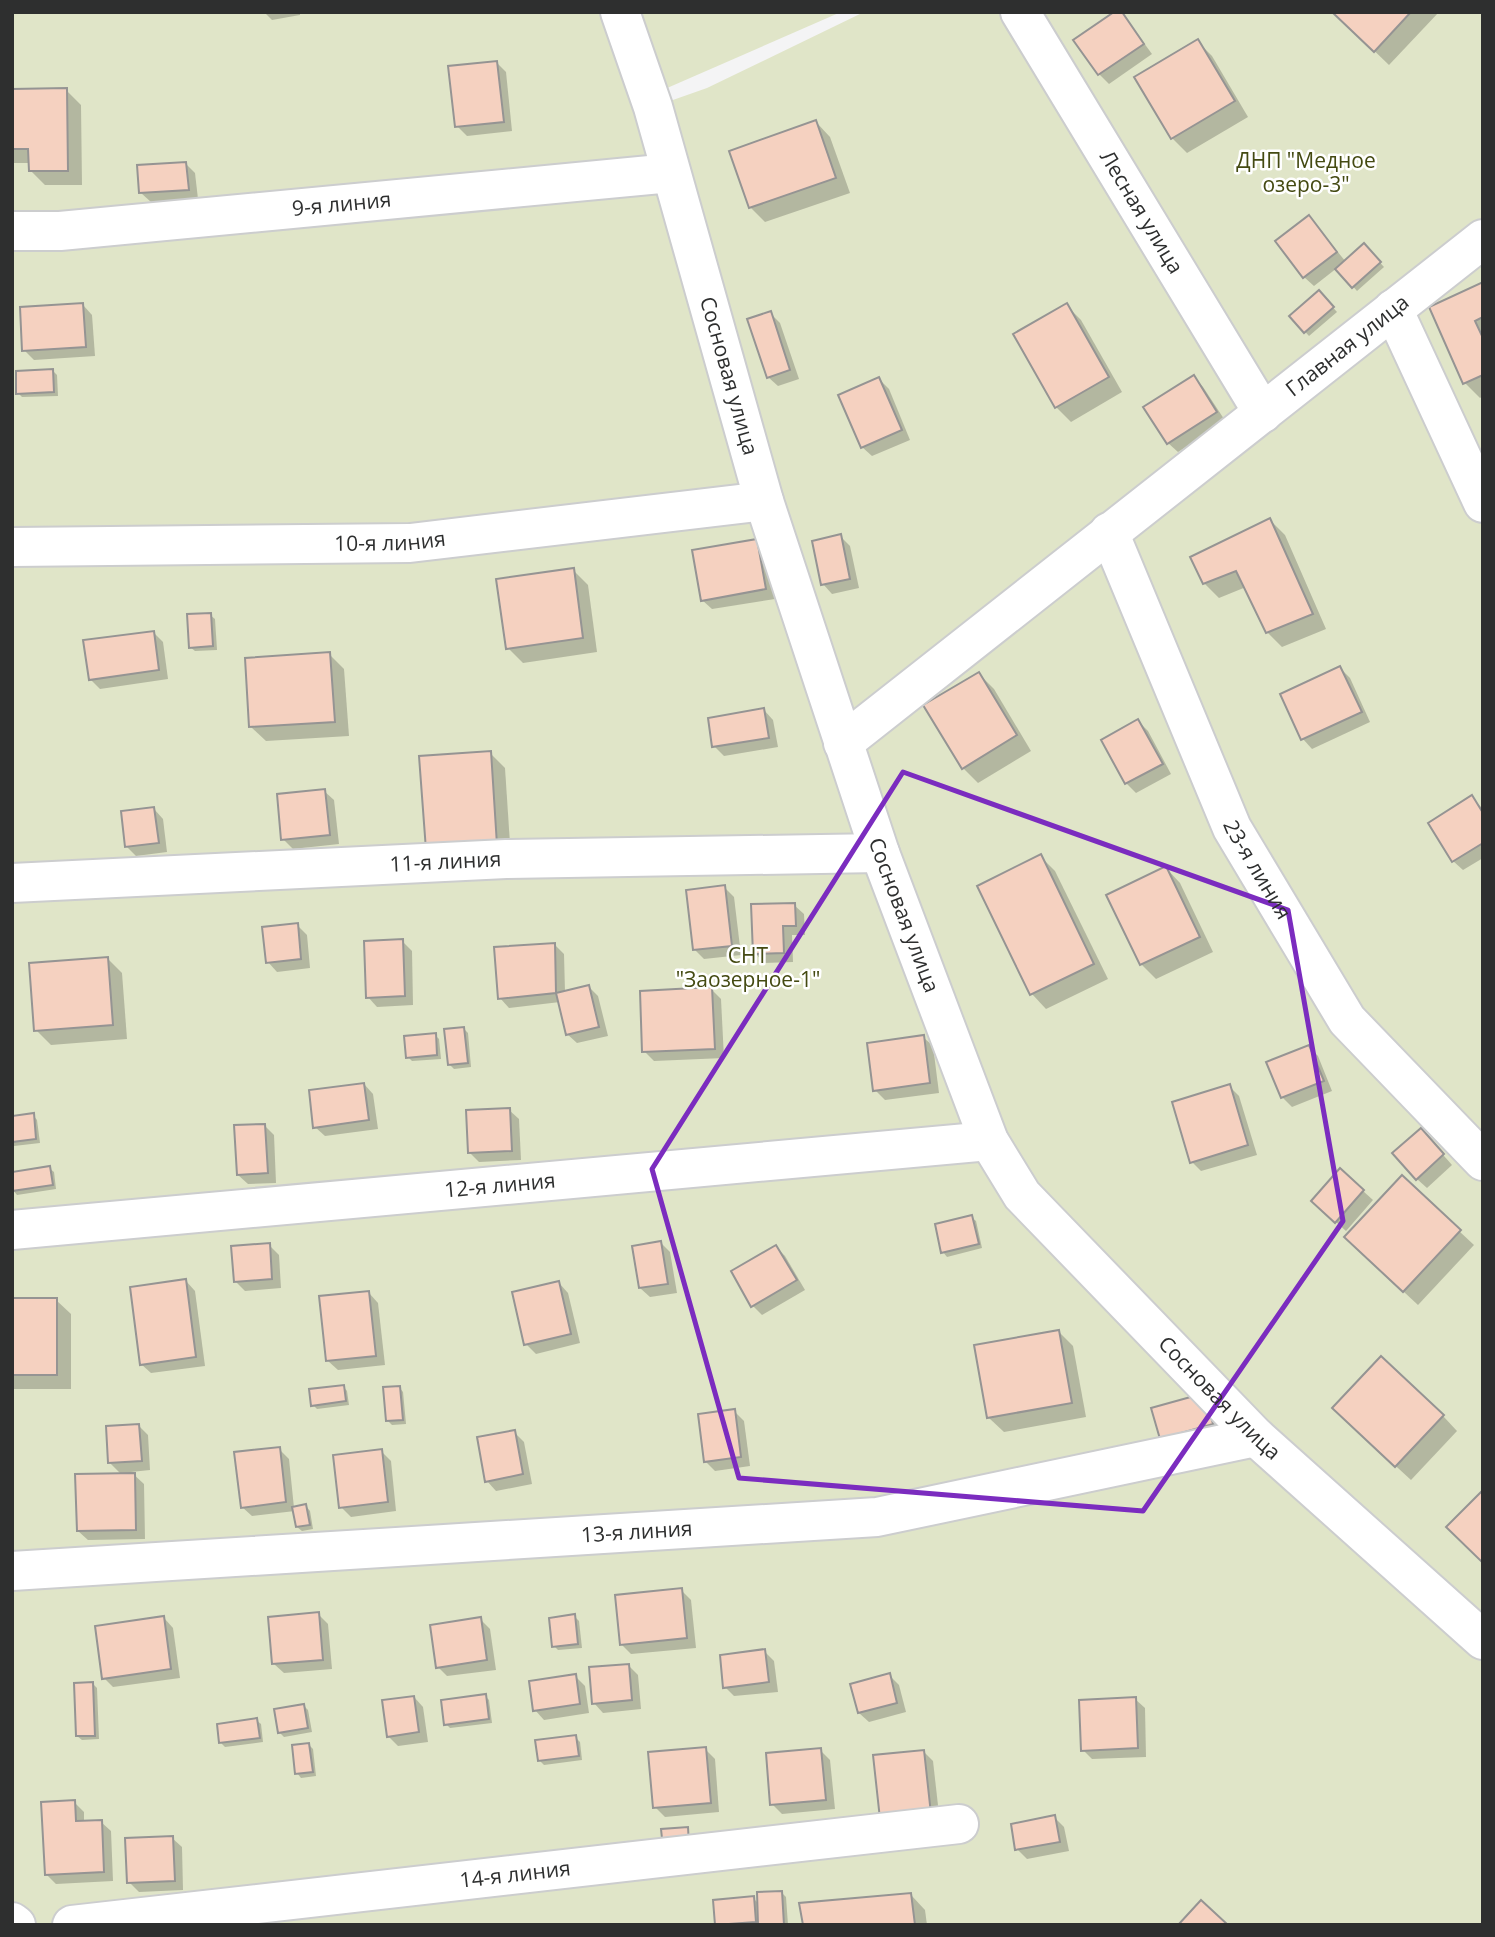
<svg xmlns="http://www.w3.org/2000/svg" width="1495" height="1937" viewBox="0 0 1495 1937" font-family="'Open Sans',sans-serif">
<rect width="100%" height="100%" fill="#f4f4f5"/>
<g fill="#e0e5c8">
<path d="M12,12H620L653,107L707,88L864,12H1483V1925H16L12,1922Z"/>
<path d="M628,12H841L658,92Z"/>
</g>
<g fill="#0003">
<path d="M264,12H300V15L272,20Z"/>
<path d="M1121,12L1152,54L1109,84L1099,74Z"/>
<path d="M1334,12H1439L1389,65Z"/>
<path d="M1198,42L1212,56L1248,117L1187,153L1172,138Z"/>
<path d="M496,62L506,72L512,131L467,136L457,126Z"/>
<path d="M66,90L81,105L82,185H45L31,171L30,163H12V91Z"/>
<path d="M816,122L830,137L850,193L765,222L750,207Z"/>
<path d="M186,164L195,173L198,199L151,202L141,193Z"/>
<path d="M1309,217L1346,262L1364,245L1384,267L1357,291L1337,268L1314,286L1304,277Z"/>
<path d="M1483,284V396L1480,398L1465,383L1431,308Z"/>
<path d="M1319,292L1337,312L1309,336L1291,316Z"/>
<path d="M83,305L92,315L95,356L34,360L24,350Z"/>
<path d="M1066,305L1081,320L1122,392L1071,422L1056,407Z"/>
<path d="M770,313L780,323L799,379L778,386L768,377Z"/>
<path d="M53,371L57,375L58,396L22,397L18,393Z"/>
<path d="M1194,377L1203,387L1226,422L1178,452L1168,443Z"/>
<path d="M879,379L889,389L910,440L872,456L862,447Z"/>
<path d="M1270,520L1285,535L1326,629L1282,647L1267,632L1246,587L1219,598L1204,583Z"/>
<path d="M840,536L850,546L859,588L832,594L823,584Z"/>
<path d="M757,541L766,551L775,599L712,609L702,600Z"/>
<path d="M573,570L588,585L597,652L523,663L508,648Z"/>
<path d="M210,615L215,619L217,650L195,651L190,647Z"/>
<path d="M153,632L163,642L168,679L100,689L90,679Z"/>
<path d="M329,654L344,669L349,736L266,741L251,727Z"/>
<path d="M1340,668L1350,678L1370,722L1312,749L1303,739Z"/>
<path d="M979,674L994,689L1031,751L978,783L963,768Z"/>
<path d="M764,710L773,720L778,747L724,756L714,746Z"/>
<path d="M1138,721L1148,731L1171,774L1136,793L1126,783Z"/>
<path d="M490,753L505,768L511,859L442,864Z"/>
<path d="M324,791L334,800L339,844L293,849L283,839Z"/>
<path d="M1472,798L1483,809V858L1463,870L1453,861Z"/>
<path d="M154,809L163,819L167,852L136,856L126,846Z"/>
<path d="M1040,856L1055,871L1108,979L1046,1009L1032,994L979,887Z"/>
<path d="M1166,868L1180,883L1213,952L1156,979L1141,964Z"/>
<path d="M724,887L734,897L741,955L704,959L694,949Z"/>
<path d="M794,905L804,914L805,935H792L793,962L764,963L755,953Z"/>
<path d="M297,925L307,935L310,968L277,972L268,962Z"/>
<path d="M402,941L412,951L413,1005L377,1007L368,997Z"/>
<path d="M554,944L564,954L565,992L589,987L598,996L608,1036L577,1043L567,1034L560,1002L509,1008L500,998Z"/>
<path d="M107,958L122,973L127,1039L51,1045L36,1030Z"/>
<path d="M711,989L721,999L724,1058L654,1061L644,1051Z"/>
<path d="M464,1029L468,1033L471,1067L454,1069L450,1065Z"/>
<path d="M435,1035L439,1039L441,1059L412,1061L408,1057Z"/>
<path d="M923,1037L933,1046L939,1093L885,1100L875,1090Z"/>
<path d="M1309,1047L1318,1056L1332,1091L1292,1107L1282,1097Z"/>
<path d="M364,1084L373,1094L378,1129L325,1136L315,1127Z"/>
<path d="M1229,1086L1239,1096L1257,1155L1201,1171L1192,1162Z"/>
<path d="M509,1110L519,1119L521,1160L479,1162L469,1152Z"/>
<path d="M33,1115L37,1120L40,1143L14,1146L12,1117Z"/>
<path d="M264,1125L274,1135L276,1183L248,1184L238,1175Z"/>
<path d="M1430,1140L1452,1165L1427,1188L1417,1179Z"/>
<path d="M49,1168L54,1172L56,1189L17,1195L13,1190Z"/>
<path d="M1363,1191L1373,1200L1346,1231L1323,1210Z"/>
<path d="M971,1217L976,1221L982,1248L947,1257L943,1252Z"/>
<path d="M1459,1231L1474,1245L1418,1305L1361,1252Z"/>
<path d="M661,1243L670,1252L677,1293L650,1297L640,1288Z"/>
<path d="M269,1245L279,1255L281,1288L245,1291L235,1281Z"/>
<path d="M776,1247L785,1256L805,1290L762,1315L753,1306Z"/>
<path d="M186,1281L195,1291L205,1366L151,1373L141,1364Z"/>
<path d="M559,1283L568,1293L580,1343L536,1354L526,1344Z"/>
<path d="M369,1293L378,1303L385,1365L338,1370L328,1361Z"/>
<path d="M12,1300H56L71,1314V1389H12Z"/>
<path d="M1058,1331L1073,1346L1086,1417L1004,1432L989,1418Z"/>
<path d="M343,1386L347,1391L349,1405L317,1409L313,1405Z"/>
<path d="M399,1387L403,1392L406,1424L392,1425L387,1420Z"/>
<path d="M1214,1405L1222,1433L1162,1438Z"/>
<path d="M734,1411L744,1421L750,1466L715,1471L705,1461Z"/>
<path d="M1443,1416L1457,1431L1411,1480L1349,1423Z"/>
<path d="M138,1425L148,1435L150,1470L131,1472L144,1484L145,1539L88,1540L78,1531L122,1475L110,1463Z"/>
<path d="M514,1432L524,1442L532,1484L496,1491L487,1481Z"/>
<path d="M279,1449L289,1459L294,1508L306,1506L310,1511L313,1529L302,1531L297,1527L295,1511L252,1516L242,1507Z"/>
<path d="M381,1451L391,1461L396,1511L351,1517L341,1507Z"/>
<path d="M681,1590L691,1600L696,1648L631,1654L621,1644Z"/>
<path d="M318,1614L328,1624L332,1669L284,1673L274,1664Z"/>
<path d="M574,1616L579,1621L582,1648L558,1650L554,1646Z"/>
<path d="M164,1618L173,1628L180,1678L113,1687L104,1678Z"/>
<path d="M480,1619L490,1629L496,1670L447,1676L438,1667Z"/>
<path d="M764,1651L774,1661L778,1692L734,1696L725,1687Z"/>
<path d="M628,1665L638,1675L641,1709L603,1713L594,1703Z"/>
<path d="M889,1675L899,1685L906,1712L869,1722L859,1713Z"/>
<path d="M575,1676L585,1686L589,1713L544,1720L535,1710Z"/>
<path d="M93,1684L97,1688L99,1739L82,1740L77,1736Z"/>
<path d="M485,1696L489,1700L492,1723L450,1728L446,1724Z"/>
<path d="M414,1697L423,1707L428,1742L398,1746L388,1736Z"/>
<path d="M1135,1699L1145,1708L1146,1757L1092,1759L1083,1750Z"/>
<path d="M304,1706L308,1710L312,1732L284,1737L279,1732Z"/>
<path d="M256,1720L261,1724L263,1742L225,1747L221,1743Z"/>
<path d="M575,1737L580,1742L582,1760L544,1765L539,1760Z"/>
<path d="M309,1745L313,1749L316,1776L301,1778L297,1773Z"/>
<path d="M705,1749L715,1759L719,1812L665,1817L655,1807Z"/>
<path d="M820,1750L830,1760L835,1809L782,1814L772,1804Z"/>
<path d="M924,1752L933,1761L940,1823L892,1828Z"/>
<path d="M74,1802L84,1812V1822H101L111,1831L113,1881L56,1884L46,1874Z"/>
<path d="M1054,1817L1064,1827L1069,1851L1027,1859L1017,1849Z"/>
<path d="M172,1838L182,1847L183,1890L139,1892L129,1882Z"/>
<path d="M782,1893L786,1897L788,1925H717L753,1898L759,1904Z"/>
<path d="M911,1895L925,1910L927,1925H805Z"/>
</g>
<g fill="#f5d1c0" stroke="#959493" stroke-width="2">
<path d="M1114,12H1122L1144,44L1098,75L1073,40Z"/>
<path d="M1332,12H1411L1374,52Z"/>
<path d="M1198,39L1235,101L1171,139L1134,77Z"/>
<path d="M497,61L504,122L455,127L448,66Z"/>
<path d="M67,88L68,171H29L28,149H12V89Z"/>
<path d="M816,120L836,178L749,208L729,151Z"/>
<path d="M186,162L189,190L139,193L137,165Z"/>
<path d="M1309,215L1337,252L1303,278L1275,241Z"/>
<path d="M1364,243L1381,262L1352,288L1335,269Z"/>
<path d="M1483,282V317L1475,321L1483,338V375L1463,384L1429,307Z"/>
<path d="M1319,290L1334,307L1304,333L1289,316Z"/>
<path d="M83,303L86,347L22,351L20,307Z"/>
<path d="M1067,303L1109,377L1055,408L1013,334Z"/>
<path d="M771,311L790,370L767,378L747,319Z"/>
<path d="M53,369L54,392L16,394V371Z"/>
<path d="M1194,375L1217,412L1167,444L1143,407Z"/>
<path d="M879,377L902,430L861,448L838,395Z"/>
<path d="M1270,518L1313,614L1266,633L1236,571L1203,584L1190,557Z"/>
<path d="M841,534L850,579L821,585L812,541Z"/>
<path d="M757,539L766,589L701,601L692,550Z"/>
<path d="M574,568L583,638L506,649L496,579Z"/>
<path d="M211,613L213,646L189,648L187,614Z"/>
<path d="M154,631L159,670L89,680L83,640Z"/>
<path d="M330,652L335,722L249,727L245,658Z"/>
<path d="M1340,666L1362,712L1301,740L1280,694Z"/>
<path d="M979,672L1017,735L962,769L923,705Z"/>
<path d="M764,708L769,738L712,747L708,718Z"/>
<path d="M1138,719L1163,764L1125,784L1101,740Z"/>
<path d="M491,751L497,845L426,850L419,756Z"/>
<path d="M325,789L330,835L281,840L277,794Z"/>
<path d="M1472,795L1483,813V843L1452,862L1428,823Z"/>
<path d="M154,807L159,843L125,847L121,811Z"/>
<path d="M1041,854L1094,964L1030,995L977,886Z"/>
<path d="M1166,866L1200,937L1140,965L1106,895Z"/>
<path d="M725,885L732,946L693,950L686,890Z"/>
<path d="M795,903L796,926H783L784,953L753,954L751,904Z"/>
<path d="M298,923L301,959L266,963L262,927Z"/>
<path d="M403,939L405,996L366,998L364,941Z"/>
<path d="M555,943L556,993L498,999L494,947Z"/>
<path d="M108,957L113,1025L34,1031L29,963Z"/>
<path d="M589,985L599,1027L566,1035L556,993Z"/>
<path d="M712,987L715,1049L642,1052L640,991Z"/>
<path d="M464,1027L468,1063L448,1065L444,1029Z"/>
<path d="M436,1033L437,1055L406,1058L404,1036Z"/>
<path d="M924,1035L930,1083L873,1091L867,1043Z"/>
<path d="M1309,1045L1324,1081L1281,1098L1266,1062Z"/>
<path d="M364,1083L369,1120L313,1128L309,1090Z"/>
<path d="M1230,1084L1248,1145L1190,1163L1172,1102Z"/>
<path d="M510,1108L512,1151L468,1153L466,1110Z"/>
<path d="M34,1113L36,1139L12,1142V1116Z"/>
<path d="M265,1124L268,1173L237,1175L234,1125Z"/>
<path d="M1421,1128L1444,1154L1416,1180L1392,1153Z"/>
<path d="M50,1166L53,1185L12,1191V1172Z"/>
<path d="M1340,1168L1364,1190L1335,1223L1311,1201Z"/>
<path d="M1402,1175L1461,1230L1403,1292L1344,1237Z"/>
<path d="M972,1215L979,1244L941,1253L935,1224Z"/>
<path d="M661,1241L668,1284L639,1288L632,1246Z"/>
<path d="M270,1243L272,1279L234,1282L231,1246Z"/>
<path d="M776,1245L797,1280L751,1307L731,1271Z"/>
<path d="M186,1279L196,1357L140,1365L130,1287Z"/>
<path d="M559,1281L571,1334L524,1345L512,1292Z"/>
<path d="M369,1291L376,1356L326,1361L319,1296Z"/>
<rect x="12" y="1298" width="45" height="77"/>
<path d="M1059,1330L1072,1403L987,1418L974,1345Z"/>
<path d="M1381,1356L1444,1415L1395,1467L1332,1408Z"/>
<path d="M344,1385L346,1401L311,1406L309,1389Z"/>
<path d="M400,1386L403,1420L386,1421L383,1387Z"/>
<path d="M1205,1393L1213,1424L1160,1439L1151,1408Z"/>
<path d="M735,1409L741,1457L704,1462L698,1414Z"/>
<path d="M139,1424L142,1461L108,1463L106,1426Z"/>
<path d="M515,1430L523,1474L485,1482L477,1437Z"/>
<path d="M280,1447L286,1502L241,1508L234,1452Z"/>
<path d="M382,1449L388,1502L339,1508L333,1455Z"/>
<path d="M135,1473L136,1530L77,1531L75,1474Z"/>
<path d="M1483,1490V1563L1446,1527Z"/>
<path d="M306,1504L310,1525L296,1527L292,1507Z"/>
<path d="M682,1588L687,1638L620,1645L615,1595Z"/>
<path d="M319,1612L323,1660L272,1664L268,1617Z"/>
<path d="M575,1614L578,1644L552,1647L549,1618Z"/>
<path d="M164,1616L171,1669L102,1679L95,1626Z"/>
<path d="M481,1617L487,1660L436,1668L430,1625Z"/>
<path d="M765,1649L769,1682L723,1688L720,1655Z"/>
<path d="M629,1664L632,1700L592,1704L589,1667Z"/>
<path d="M890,1673L897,1703L858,1713L850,1684Z"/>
<path d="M576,1674L580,1704L533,1711L529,1681Z"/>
<path d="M93,1682L95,1736H76L74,1683Z"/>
<path d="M486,1694L489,1719L444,1725L441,1700Z"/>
<path d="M414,1696L419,1732L387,1737L382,1700Z"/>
<path d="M1136,1697L1138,1748L1081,1751L1079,1700Z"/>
<path d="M304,1704L308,1728L278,1733L274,1709Z"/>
<path d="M257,1718L260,1738L219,1743L217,1724Z"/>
<path d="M576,1735L579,1756L538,1761L535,1740Z"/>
<path d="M309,1743L313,1772L295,1774L292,1745Z"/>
<path d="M706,1747L711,1803L653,1808L648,1752Z"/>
<path d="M821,1748L826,1800L770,1805L766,1753Z"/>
<path d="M924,1750L931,1814L880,1819L873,1755Z"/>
<path d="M75,1800L76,1821L102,1820L104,1872L45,1875L41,1802Z"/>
<path d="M1055,1815L1060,1842L1015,1850L1011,1824Z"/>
<path d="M688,1827L689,1845L663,1848L661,1829Z"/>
<path d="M173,1836L175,1881L127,1883L125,1838Z"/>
<path d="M782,1891L784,1925H758L757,1892Z"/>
<path d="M911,1893L915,1925H803L799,1903Z"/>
<path d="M754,1896L756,1922L715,1925L713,1900Z"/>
<path d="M1201,1900L1228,1925H1178Z"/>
</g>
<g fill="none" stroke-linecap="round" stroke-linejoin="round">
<g stroke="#cccdce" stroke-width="42">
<g id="minor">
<path id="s1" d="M620,12L653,107L764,501L880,853L989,1141L1022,1195L1256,1437L1483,1640"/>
<path id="s2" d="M1020,12L1263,413"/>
<path id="s3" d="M12,231H60L671,173"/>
<path d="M1393,309L1483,503"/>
<path id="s4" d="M1109,532L1232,828L1347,1020L1483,1161"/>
<path id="s5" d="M12,547L410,543L764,501"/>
<path id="s6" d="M843,743L1483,239"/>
<path id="s7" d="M12,883L506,859L880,853"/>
<path id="s8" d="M12,1230L989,1141"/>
<path id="s9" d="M12,1571L877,1517L1256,1437"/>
<path d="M12,1922L16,1925"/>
<path id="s10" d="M72,1925L959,1824"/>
</g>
</g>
<use href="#minor" stroke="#fff" stroke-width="38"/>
</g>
<path fill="none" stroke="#7b2cbf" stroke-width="5" stroke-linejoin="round" d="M903,772L1288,910L1343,1221L1143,1511L739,1478L652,1169Z"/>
<g text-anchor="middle" stroke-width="5" stroke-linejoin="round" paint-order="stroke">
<g font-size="21" fill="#444a12" stroke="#fff">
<text x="1306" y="168">ДНП "Медное<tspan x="1306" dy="24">озеро-3"</tspan></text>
<text x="748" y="963">СНТ<tspan x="748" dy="24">"Заозерное-1"</tspan></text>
</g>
<g font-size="21" fill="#2e2f2f" stroke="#fff">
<text dy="7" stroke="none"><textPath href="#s3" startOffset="331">9-я линия</textPath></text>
<text dy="7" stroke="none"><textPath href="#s2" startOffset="234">Лесная улица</textPath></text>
<text dy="7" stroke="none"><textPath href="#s6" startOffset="642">Главная улица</textPath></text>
<text dy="7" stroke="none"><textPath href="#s1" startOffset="380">Сосновая улица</textPath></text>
<text dy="7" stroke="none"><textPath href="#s5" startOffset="378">10-я линия</textPath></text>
<text dy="7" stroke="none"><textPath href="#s7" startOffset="434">11-я линия</textPath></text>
<text dy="7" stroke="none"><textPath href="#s4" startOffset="369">23-я линия</textPath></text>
<text dy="7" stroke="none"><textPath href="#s1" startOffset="947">Сосновая улица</textPath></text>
<text dy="7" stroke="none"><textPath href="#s8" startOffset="490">12-я линия</textPath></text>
<text dy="7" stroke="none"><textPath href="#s1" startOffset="1535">Сосновая улица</textPath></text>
<text dy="7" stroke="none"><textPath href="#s9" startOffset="626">13-я линия</textPath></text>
<text dy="7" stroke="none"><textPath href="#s10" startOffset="446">14-я линия</textPath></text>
</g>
</g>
<rect width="1495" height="1937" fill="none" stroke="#2e2f2f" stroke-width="28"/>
</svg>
